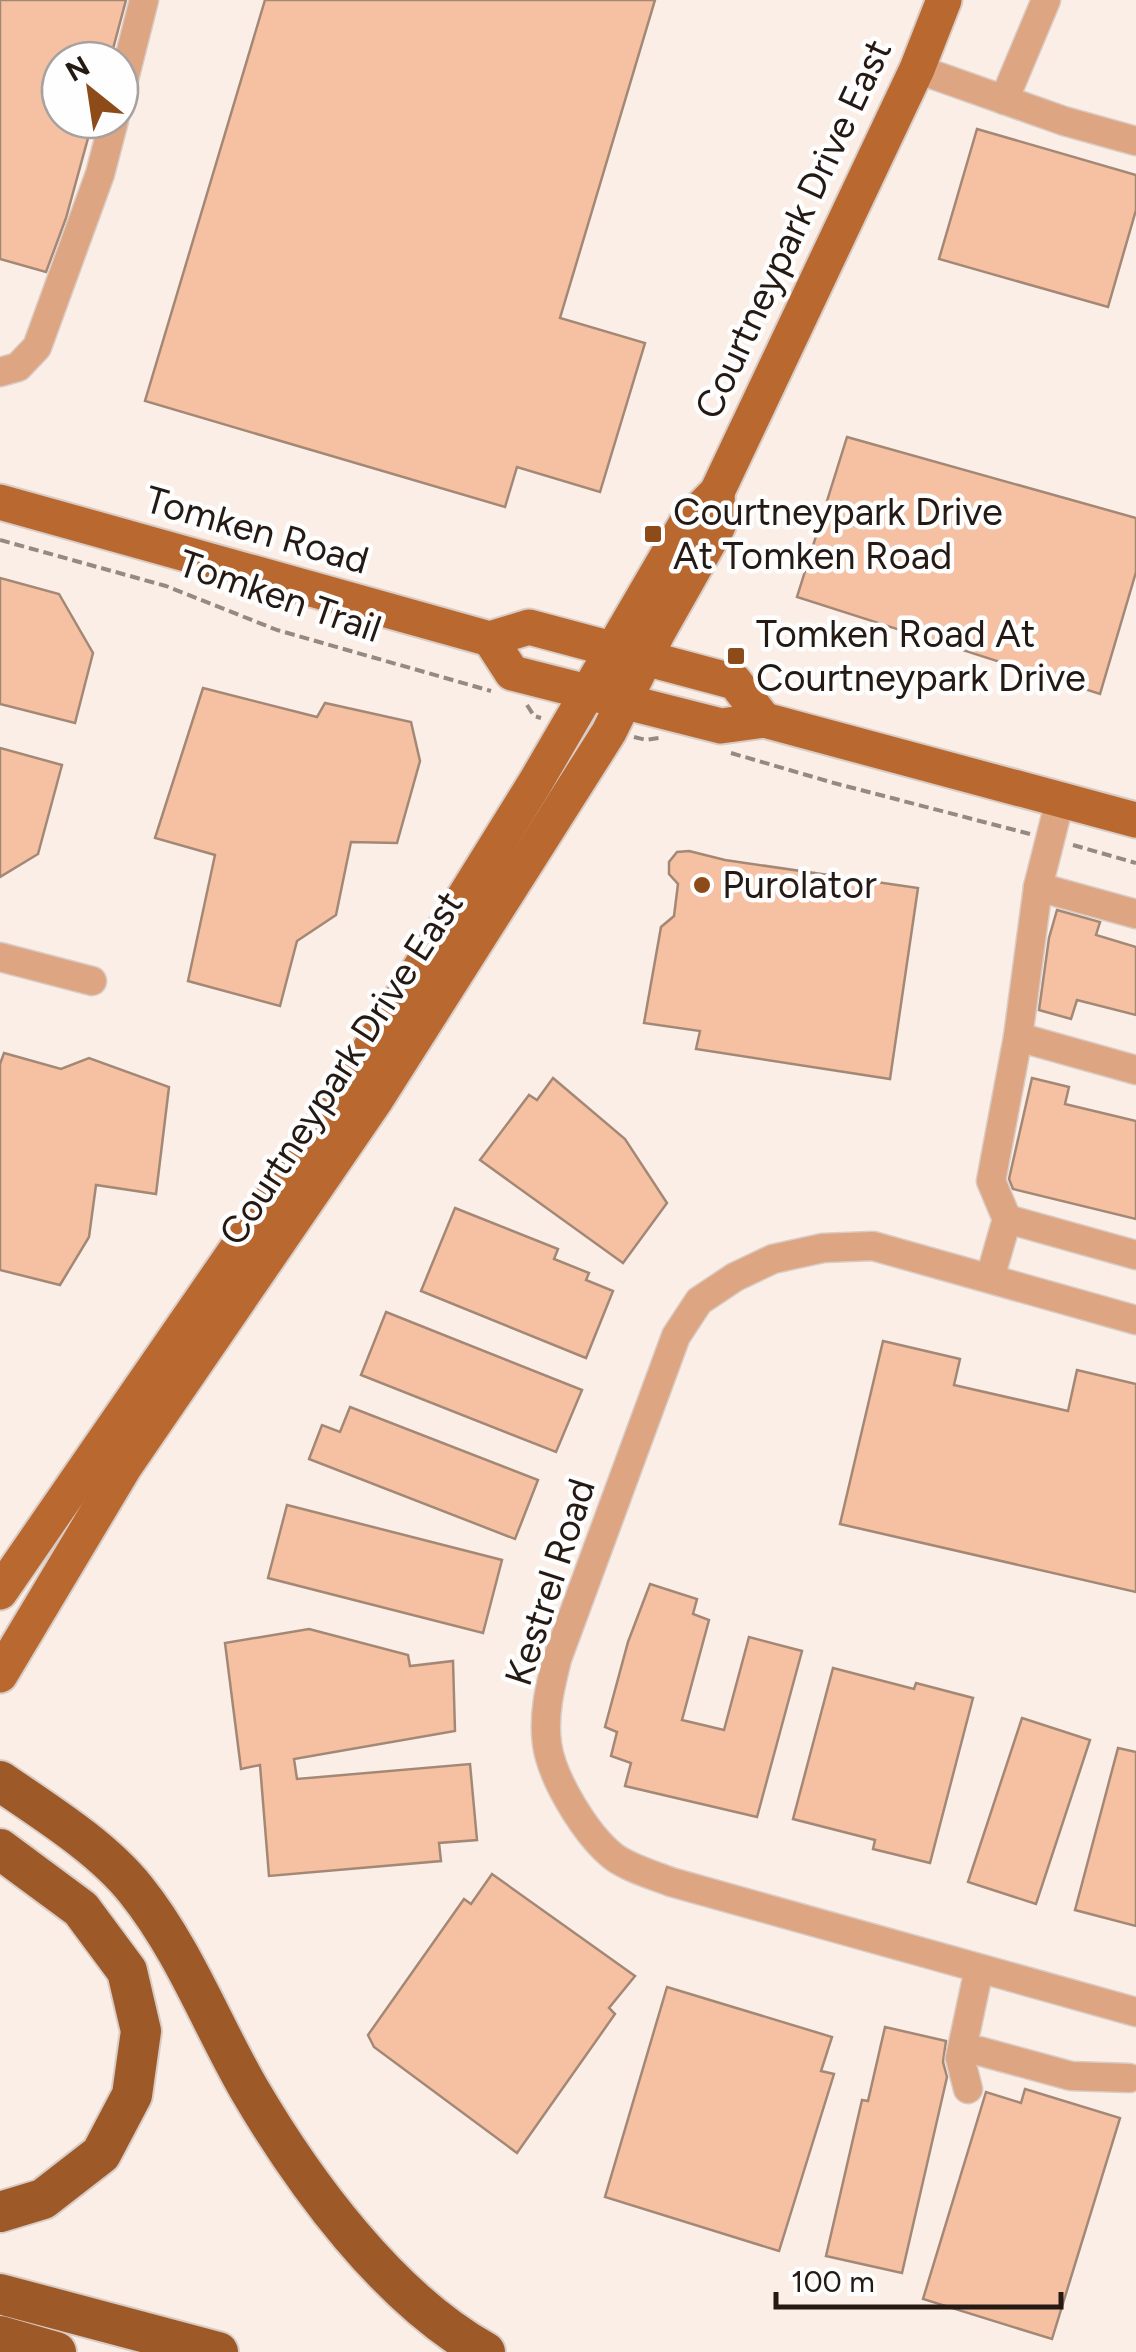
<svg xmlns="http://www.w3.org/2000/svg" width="1136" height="2352" viewBox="0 0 1136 2352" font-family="Figtree,sans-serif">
<rect width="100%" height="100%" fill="#fbeee7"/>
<g fill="#f6c1a2" stroke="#a48876" stroke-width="2.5">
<path d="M0,0H126L110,60H60V120H93L66,218L46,272L0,259Z"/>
<path d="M265,0H655L560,318L645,343L600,492L517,467L505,507L145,401Z"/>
<path d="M977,129L1136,175V210L1108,307L939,259Z"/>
<path d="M847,437L1136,518V572L1100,694L797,597Z"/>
<path d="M0,578L59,594L93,653L75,723L0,704Z"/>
<path d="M203,688L317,717L325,703L411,722L420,761L397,843L351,842L336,915L297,941L280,1006L188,981L215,855L155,838Z"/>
<path d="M0,748L62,765L38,854L0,877Z"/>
<path d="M689,851L725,860L918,888L890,1079L696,1049L700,1031L644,1023L661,927L674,916L678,884L669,874V862L677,852Z"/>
<path d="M1057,910L1100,922L1096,935L1136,947V1015L1077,1000L1071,1019L1039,1010L1049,938Z"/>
<path d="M4,1053L61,1069L89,1058L169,1087L156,1194L96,1185L89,1237L60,1285L0,1270V1064Z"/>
<path d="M553,1078L625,1139L667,1203L623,1263L480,1160L529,1095L537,1100Z"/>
<path d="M1032,1078L1069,1087L1065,1104L1136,1121V1219L1013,1189L1009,1179Z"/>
<path d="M455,1208L558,1249L554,1259L589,1273L586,1280L613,1291L586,1358L421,1291Z"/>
<path d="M386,1312L582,1390L556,1452L361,1375Z"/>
<path d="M883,1341L960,1359L954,1385L1068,1411L1077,1370L1136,1384V1592L840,1524Z"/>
<path d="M350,1407L538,1480L515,1539L309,1459L322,1425L340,1432Z"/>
<path d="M287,1505L502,1560L483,1633L268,1578Z"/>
<path d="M650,1584L697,1599L693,1614L709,1620L682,1720L724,1730L749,1637L802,1651L757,1817L625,1786L631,1763L611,1756L617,1732L605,1727L628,1642Z"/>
<path d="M309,1629L408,1655L410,1666L453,1661L455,1731L294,1759L297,1779L470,1764L477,1840L439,1843L441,1861L269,1876L260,1765L241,1769L225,1643Z"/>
<path d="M833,1668L914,1689L916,1683L973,1698L930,1863L873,1849L875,1840L793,1819Z"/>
<path d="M1022,1718L1090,1740L1036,1904L968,1882Z"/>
<path d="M1118,1748L1136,1752V1926L1075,1910Z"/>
<path d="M492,1874L635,1976L609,2008L615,2014L517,2153L374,2047L368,2035L464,1899L471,1904Z"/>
<path d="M667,1987L832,2037L821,2071L834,2074L779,2251L605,2197Z"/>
<path d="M885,2027L946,2041L943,2062L947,2077L902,2273L826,2256L862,2100L868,2101Z"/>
<path d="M1025,2089L1120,2118L1052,2339L923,2299L986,2092L1021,2103Z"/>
</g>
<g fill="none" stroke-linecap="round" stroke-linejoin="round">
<g stroke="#d9ccc5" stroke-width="31">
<g id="minor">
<path d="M917,69L1064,121L1136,141"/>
<path d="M120,95L144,0"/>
<path d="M1004,100L1046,0"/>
<path d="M0,372L18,367L37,347L100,174L114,120"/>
<path d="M1038,887L1136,914"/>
<path d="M0,957L92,981"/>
<path d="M1018,1037L1136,1070"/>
<path d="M1007,1219L1136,1255"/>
<path d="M990,1278L1007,1219L991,1181L1018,1037L1038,887L1060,800"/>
<path d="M1136,1320L873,1246L823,1248L773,1259L735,1277L699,1301L676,1336L557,1659C550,1687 543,1715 547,1744C552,1779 586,1835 614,1857C629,1868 653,1875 671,1882L1136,2012"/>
<path d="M979,2051L1071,2076L1129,2078"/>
<path d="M968,2089L960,2058L979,1969"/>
</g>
</g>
<g stroke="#d9ccc5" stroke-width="39">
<g id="major">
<path d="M0,502L490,639L529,627L735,682L764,720"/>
<path d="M490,639L512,673L721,726L764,720L1136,820"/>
<path d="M0,1592L327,1118L535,783L687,522L717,492L917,69L944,0"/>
<path d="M0,1675L125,1466L377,1098L609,732L657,634L718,526L717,492"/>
</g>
</g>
<g stroke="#d9ccc5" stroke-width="44">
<g id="highway">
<path d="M0,1781C45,1812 102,1847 136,1890C184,1950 211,2023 249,2089C304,2183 388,2298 485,2352"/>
<path d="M0,1849L81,1909L127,1971L141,2031L132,2095L101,2154L43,2199L0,2212"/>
<path d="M0,2294L218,2352"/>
<path d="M0,2336L56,2352"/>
</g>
</g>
<g stroke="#958982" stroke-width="4" stroke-dasharray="10 5" stroke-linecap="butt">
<path d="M0,540L166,586L277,630L491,691"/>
<path d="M527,705L534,716L541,718"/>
<path d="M634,737L646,740L659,738"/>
<path d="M731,753L834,783L1030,834"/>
<path d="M1073,845L1136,863"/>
</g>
<use href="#minor" stroke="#dea582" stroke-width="28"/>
<use href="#major" stroke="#b96830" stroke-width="35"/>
<use href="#highway" stroke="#9e5929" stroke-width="40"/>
</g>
<g fill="#8d4b1a" stroke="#fefefe" stroke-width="4">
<rect x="643" y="524" width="20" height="20" rx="5"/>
<rect x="726" y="646" width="20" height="20" rx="5"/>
<circle cx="702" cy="885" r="10"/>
</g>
<g text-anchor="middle" stroke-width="9" stroke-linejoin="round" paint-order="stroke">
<g font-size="38" fill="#241913" stroke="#fefefe">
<text transform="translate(793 229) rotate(-65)" y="13">Courtneypark Drive East</text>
<text transform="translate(257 530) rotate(16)" y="13">Tomken Road</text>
<text transform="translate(280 596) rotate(19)" y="13">Tomken Trail</text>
<text transform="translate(341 1068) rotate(-57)" y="13">Courtneypark Drive East</text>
<text transform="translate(550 1582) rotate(-72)" y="13">Kestrel Road</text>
</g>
<g font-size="38" fill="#241913" stroke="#fefefe" text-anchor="start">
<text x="673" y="525">Courtneypark Drive<tspan x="673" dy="44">At Tomken Road</tspan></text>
<text x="756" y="647">Tomken Road At<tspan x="756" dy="44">Courtneypark Drive</tspan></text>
<text x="722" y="898">Purolator</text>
</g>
</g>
<g transform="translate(90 90) rotate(330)"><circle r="48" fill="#fefefe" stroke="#a7a2a0" stroke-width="2.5"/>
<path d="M0-8L18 38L0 25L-18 38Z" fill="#8d4b1a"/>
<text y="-15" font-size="28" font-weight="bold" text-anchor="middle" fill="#241913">N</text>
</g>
<path d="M776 2292v15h285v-15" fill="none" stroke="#241913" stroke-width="5"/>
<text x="791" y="2292" font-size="30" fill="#241913" stroke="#fefefe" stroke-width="8" paint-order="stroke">100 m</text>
</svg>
